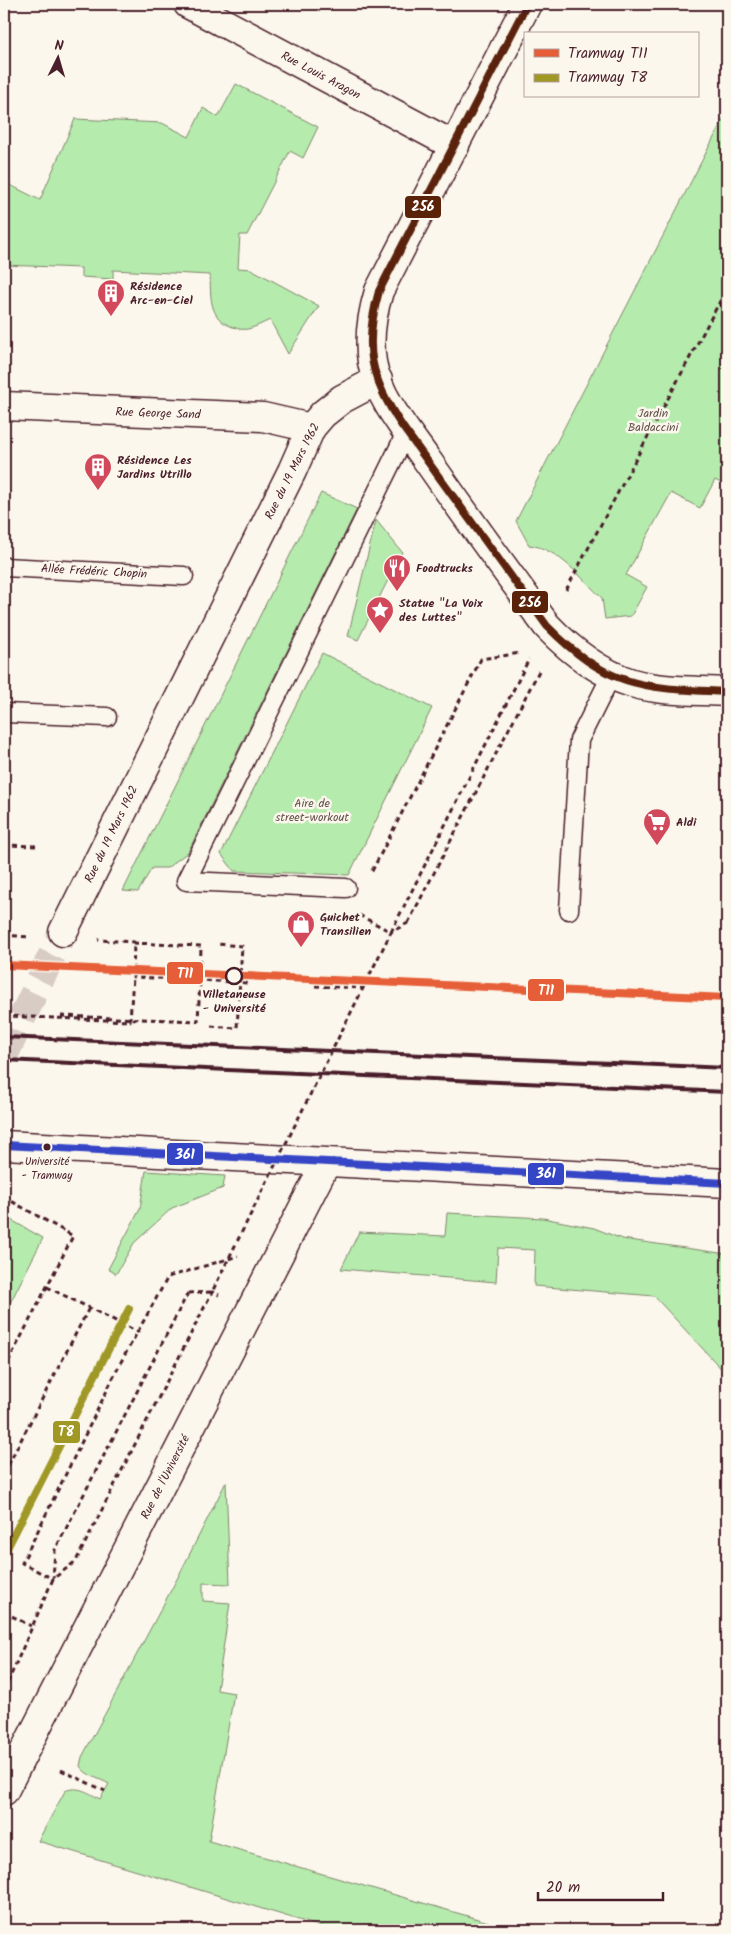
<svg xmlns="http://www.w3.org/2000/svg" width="731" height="1934" viewBox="0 0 731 1934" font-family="Kalam,sans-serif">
<rect width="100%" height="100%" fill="#fbf7ec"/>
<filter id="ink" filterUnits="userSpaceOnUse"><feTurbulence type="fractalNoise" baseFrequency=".02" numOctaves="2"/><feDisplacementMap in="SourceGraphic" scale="10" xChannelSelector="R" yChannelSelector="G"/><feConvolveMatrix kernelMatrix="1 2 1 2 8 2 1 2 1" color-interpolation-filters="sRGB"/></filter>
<g filter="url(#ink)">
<g fill="#b5ebad" stroke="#80856c">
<path d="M236,84L318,127L303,158L290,151L247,235H240L238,268L251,269L319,306L288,354L270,320C263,323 256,327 248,329C243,330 238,329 233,327C208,319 211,296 210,275L113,270V279L81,277V268L4,265V182L40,200L75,119L162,123L189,137L203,108L218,117Z"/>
<path d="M727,112V486L715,480L700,508L671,493L626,575L647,587L631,616L605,619L602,598C582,579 558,548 529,545L516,521Z"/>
<path d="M321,493L357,509L188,852L167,868H152L138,892L123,891Z"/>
<path d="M376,520L402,552L358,640L348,636Z"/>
<path d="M322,653L432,708L349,875L234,871L221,854Z"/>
<path d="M146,1171L225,1176L223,1188L172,1208L134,1243L116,1274L108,1269L140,1209Z"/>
<path d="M447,1213L543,1218L594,1228L622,1239L727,1254V1375L654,1296L534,1286L535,1250L498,1248L496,1282L341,1269L359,1232L445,1236Z"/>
<path d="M4,1216L43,1238L4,1315Z"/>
<path d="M226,1482L230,1584L203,1583V1601L230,1603L217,1690L234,1693L209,1841L516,1930H332L38,1841L65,1791C78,1785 89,1793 100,1799L109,1784C99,1778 86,1776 80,1766L82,1757L177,1579Z"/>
</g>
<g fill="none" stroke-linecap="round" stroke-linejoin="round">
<path stroke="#d8ccc5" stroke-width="28" stroke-dasharray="28 14" stroke-linecap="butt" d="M4,1056L63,932"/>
<g stroke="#4a1f2b" stroke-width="21">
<g id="lane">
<path d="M4,567L184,576"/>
<path d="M4,713L107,717"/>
<path d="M346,888L186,881L407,431"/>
<path d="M569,910L579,740L611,676"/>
</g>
</g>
<g stroke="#4a1f2b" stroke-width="31">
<g id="street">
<path d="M188,4L455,146"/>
<path d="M527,4L379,291C372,314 368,337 372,362C378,398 407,431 427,460C466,516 506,571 547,626C571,651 599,673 632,683C662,692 696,690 727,692"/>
<path d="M4,406L263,417L311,428"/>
<path d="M63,932L292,471L311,428L323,414L342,399L378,380"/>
<path d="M4,1791L326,1163"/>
</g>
</g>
<g stroke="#4a1f2b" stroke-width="31">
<path id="secondary" d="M4,1145L727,1183"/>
</g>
<g stroke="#4a1f2b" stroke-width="3" stroke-dasharray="5 4" stroke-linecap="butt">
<path d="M719,304L727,308"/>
<path d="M719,304L727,302"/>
<path d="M566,590L727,288"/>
<path d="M4,845L37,846"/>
<path d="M372,871L481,659L521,653"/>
<path d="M359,915L391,932L529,659"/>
<path d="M408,923L540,669"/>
<path d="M4,935L29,937"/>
<path d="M133,943L201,946L200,980L248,983"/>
<path d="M315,986L362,988"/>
<path d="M4,1016L130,1021L133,977"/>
<path d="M61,1016L198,1021L200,980L133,977L134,942L98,940"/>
<path d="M211,1026L237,1028L242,946L217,944"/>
<path d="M4,1197L73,1236L4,1370"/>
<path d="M47,1287L138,1332"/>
<path d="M188,1293L55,1550L53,1579L22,1563L122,1360L168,1277L238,1256"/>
<path d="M4,1473L89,1308"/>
<path d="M4,1612L31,1626"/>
<path d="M4,1691L53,1579L76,1561L212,1292L219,1295"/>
<path d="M61,1770L105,1791"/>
</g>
<use href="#lane" stroke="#fbf7ec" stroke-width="18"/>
<use href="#street" stroke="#fbf7ec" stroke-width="28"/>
<use href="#secondary" stroke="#fbf7ec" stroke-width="28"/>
<g stroke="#4a1f2b" stroke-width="4">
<path d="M4,1037L727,1068"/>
<path d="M4,1060L727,1092"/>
</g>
<path stroke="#4a1f2b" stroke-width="3" stroke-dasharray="5 4" stroke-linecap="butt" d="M188,1293L212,1292L391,932L408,923"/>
<g stroke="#fbf7ec" stroke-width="11">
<path id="bus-1" d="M527,4L379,291C363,347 370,378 402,426L547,626C609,689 644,688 727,692"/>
</g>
<g stroke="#fbf7ec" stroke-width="11">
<path id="bus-2" d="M4,1145L727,1183"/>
</g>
<use href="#bus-1" stroke="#5a2209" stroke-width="8"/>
<use href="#bus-2" stroke="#3445c6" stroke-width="8"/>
<g stroke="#fbf7ec" stroke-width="11">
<path id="tram-1" d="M4,965L727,998"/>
</g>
<g stroke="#fbf7ec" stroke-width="11">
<path id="tram-2" d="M4,1554L129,1309"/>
</g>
<use href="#tram-1" stroke="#e65e37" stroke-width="8"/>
<use href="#tram-2" stroke="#9f9825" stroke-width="8"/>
</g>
</g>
<defs>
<g id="building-pin" transform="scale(1.4375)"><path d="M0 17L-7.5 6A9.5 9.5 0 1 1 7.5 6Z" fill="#d1495b" stroke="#fbf7ec"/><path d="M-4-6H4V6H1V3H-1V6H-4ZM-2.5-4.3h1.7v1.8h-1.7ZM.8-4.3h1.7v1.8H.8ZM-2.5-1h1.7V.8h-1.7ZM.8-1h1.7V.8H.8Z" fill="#fff"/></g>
<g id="restaurant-pin" transform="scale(1.4375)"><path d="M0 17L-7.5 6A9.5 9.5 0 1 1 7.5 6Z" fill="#d1495b" stroke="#fbf7ec"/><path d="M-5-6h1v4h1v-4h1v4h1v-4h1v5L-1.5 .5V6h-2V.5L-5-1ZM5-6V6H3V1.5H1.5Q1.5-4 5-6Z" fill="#fff"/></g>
<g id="sight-pin" transform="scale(1.4375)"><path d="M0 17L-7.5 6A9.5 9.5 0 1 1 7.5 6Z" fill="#d1495b" stroke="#fbf7ec"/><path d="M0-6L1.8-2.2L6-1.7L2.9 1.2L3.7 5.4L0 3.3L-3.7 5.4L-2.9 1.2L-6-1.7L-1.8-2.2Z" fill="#fff"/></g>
<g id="supermarket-pin" transform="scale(1.4375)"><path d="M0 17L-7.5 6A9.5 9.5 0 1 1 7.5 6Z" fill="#d1495b" stroke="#fbf7ec"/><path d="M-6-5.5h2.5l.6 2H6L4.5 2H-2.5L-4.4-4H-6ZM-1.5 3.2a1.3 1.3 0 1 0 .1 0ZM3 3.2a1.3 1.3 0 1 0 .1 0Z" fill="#fff"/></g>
<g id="shop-pin" transform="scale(1.4375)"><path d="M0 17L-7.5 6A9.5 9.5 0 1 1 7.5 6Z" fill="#d1495b" stroke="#fbf7ec"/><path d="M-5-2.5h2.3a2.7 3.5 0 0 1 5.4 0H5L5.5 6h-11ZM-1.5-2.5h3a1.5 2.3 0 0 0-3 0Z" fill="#fff"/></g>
</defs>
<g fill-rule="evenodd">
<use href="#building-pin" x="111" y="293"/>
<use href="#building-pin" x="98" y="467"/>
<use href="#restaurant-pin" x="397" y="568"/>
<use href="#sight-pin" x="380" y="610"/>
<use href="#supermarket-pin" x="657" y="822"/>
<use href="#shop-pin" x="301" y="924"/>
</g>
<circle fill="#fbf7ec" stroke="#4a1f2b" stroke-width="2.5" cx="234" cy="976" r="8"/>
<circle fill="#4a1f2b" stroke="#fbf7ec" stroke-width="2" cx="47" cy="1147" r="4.5"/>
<g text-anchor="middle" stroke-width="5" stroke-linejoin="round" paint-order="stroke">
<g font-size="11" fill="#4a1f2b" stroke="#fbf7ec">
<text x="47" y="1165">Université<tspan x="47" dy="14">- Tramway</tspan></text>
</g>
<g font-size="12" fill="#4a1f2b" stroke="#fbf7ec">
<text transform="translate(321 75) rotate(28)" y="4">Rue Louis Aragon</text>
<text transform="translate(158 413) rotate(2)" y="4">Rue George Sand</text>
<text transform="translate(292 471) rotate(-63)" y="4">Rue du 19 Mars 1962</text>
<text transform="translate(94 571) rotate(3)" y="4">Allée Frédéric Chopin</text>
<text transform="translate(111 834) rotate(-64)" y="4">Rue du 19 Mars 1962</text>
<text transform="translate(165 1477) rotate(-63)" y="4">Rue de l'Université</text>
</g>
<g font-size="12" font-weight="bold" fill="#4a1f2b" stroke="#fbf7ec" text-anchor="start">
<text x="130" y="290">Résidence<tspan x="130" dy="14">Arc-en-Ciel</tspan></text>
<text x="117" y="464">Résidence Les<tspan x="117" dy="14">Jardins Utrillo</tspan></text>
<text x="416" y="572">Foodtrucks</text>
<text x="399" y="607">Statue "La Voix<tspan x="399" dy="14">des Luttes"</tspan></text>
<text x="676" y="826">Aldi</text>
<text x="320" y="921">Guichet<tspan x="320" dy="14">Transilien</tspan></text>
</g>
<g font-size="12" fill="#65524c" stroke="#fbf7ec">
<text x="653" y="417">Jardin<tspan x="653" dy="14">Baldaccini</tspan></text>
<text x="312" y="807">Aire de<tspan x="312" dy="14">street-workout</tspan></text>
</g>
<g font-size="12" font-weight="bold" fill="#4a1f2b" stroke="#fbf7ec">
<text x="234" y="998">Villetaneuse<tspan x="234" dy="14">- Université</tspan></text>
</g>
</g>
<g stroke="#fbf7ec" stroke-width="2">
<rect x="404" y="195" width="38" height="24" rx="5" fill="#5a2209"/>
<rect x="511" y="590" width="38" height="24" rx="5" fill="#5a2209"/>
<rect x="166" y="961" width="38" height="24" rx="5" fill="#e65e37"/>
<rect x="527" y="978" width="38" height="24" rx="5" fill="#e65e37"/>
<rect x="166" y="1142" width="38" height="24" rx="5" fill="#3445c6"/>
<rect x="527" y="1162" width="38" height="24" rx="5" fill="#3445c6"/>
<rect x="52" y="1420" width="29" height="24" rx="5" fill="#9f9825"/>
</g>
<g font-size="14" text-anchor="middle" font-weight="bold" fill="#fff">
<text x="423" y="211">256</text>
<text x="530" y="607">256</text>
<text x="185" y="978">T11</text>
<text x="546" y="995">T11</text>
<text x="185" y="1159">361</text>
<text x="546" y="1178">361</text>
<text x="66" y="1436">T8</text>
</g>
<rect width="731" height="1934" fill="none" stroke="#fbf7ec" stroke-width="20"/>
<rect x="10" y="10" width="711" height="1914" fill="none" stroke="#4a1f2b" stroke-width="2" filter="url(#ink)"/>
<rect x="524" y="32" width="175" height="65" fill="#fbf7ec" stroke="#b4a19f"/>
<rect x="534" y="49" width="25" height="8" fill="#e65e37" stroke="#b4a19f"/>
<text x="568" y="58" font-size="15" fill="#4a1f2b">Tramway T11</text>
<rect x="534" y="74" width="25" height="8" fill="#9f9825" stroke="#b4a19f"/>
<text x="568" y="82" font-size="15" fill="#4a1f2b">Tramway T8</text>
<g transform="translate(58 58) rotate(5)" stroke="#fbf7ec" stroke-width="4" paint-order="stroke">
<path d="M0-4L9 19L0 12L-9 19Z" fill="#4a1f2b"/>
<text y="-8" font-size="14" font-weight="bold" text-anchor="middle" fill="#4a1f2b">N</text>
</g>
<path d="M538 1892v8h125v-8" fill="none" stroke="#4a1f2b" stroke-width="2.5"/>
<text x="546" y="1892" font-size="15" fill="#4a1f2b" stroke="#fbf7ec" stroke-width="4" paint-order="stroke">20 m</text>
</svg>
